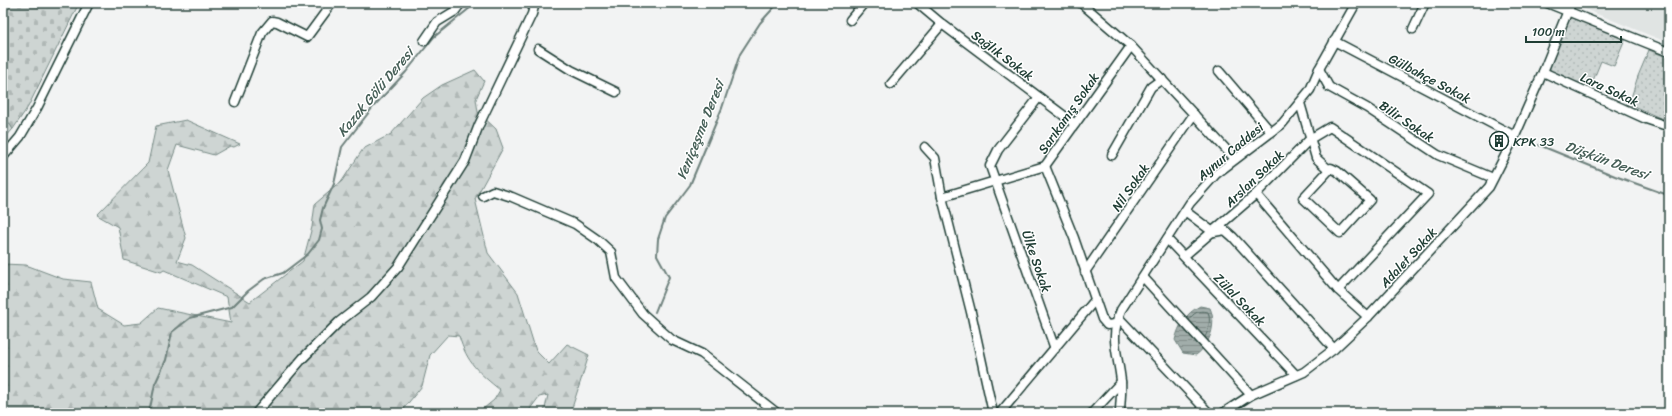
<svg xmlns="http://www.w3.org/2000/svg" width="1672" height="416" viewBox="0 0 1672 416" font-family="Sriracha,sans-serif">
<defs>
<pattern id="grass-dots" width="8" height="8" patternUnits="userSpaceOnUse"><rect width="8" height="8" fill="#ced5d3"/><path d="M2 2h.1M6 6h.1" fill="none" stroke="#b0b8b6" stroke-width="1.8" stroke-linecap="round"/></pattern>
<pattern id="forest-firs" width="22" height="20" patternUnits="userSpaceOnUse"><rect width="22" height="20" fill="#ced5d3"/><path d="M5 1l3.5 6h-7zM16 11l3.5 6h-7z" fill="#b0b8b6"/></pattern>
<pattern id="cemetery-stones" width="16" height="16" patternUnits="userSpaceOnUse"><rect width="16" height="16" fill="#ced5d3"/><path d="M2 7V4a2 2 0 0 1 4 0v3zM10 15v-3a2 2 0 0 1 4 0v3z" fill="#b0b8b6"/></pattern>
<pattern id="water-rules" width="6" height="5" patternUnits="userSpaceOnUse"><rect width="6" height="5" fill="#a1adaa"/><path d="M0 2.5h6" fill="none" stroke="#838e8b"/></pattern>
</defs>
<rect width="100%" height="100%" fill="#f2f3f3"/>
<filter id="ink" filterUnits="userSpaceOnUse"><feTurbulence type="fractalNoise" baseFrequency=".025" numOctaves="2"/><feDisplacementMap in="SourceGraphic" scale="8" xChannelSelector="R" yChannelSelector="G"/><feConvolveMatrix kernelMatrix="1 2 1 2 8 2 1 2 1" color-interpolation-filters="sRGB"/></filter>
<g filter="url(#ink)">
<path fill="#e0e4e3" d="M1582,3H1669V43L1585,9Z"/>
<g fill="url(#grass-dots)" stroke="#768984">
<path d="M1569,16L1625,40L1614,66L1601,61L1590,88L1555,74L1548,68Z"/>
<path d="M1649,50L1669,58V122L1629,104L1638,76Z"/>
</g>
<g fill="url(#forest-firs)" stroke="#768984">
<path d="M475,70L484,81L476,99L478,112L496,129L503,148L475,199L488,253L518,293L536,351L549,364L567,344L589,355L572,408L566,413H544L548,395L539,397L527,413H478L494,400L500,390C479,373 467,363 459,336L448,335L430,355L422,386L405,407L404,413H3V264L26,265L63,279L91,282L98,309L124,325L141,323L158,308L231,323L227,297L164,270L161,272L124,260L118,227L97,215L148,163L156,126L186,120L240,144L234,147L230,146L214,155L177,145L168,170L186,238L177,261L192,265L250,302L303,261L312,227L315,204L342,181L363,149L391,134L423,98L442,85Z"/>
<path d="M3,114L13,129L3,140Z"/>
</g>
<path fill="url(#cemetery-stones)" stroke="#768984" d="M3,3H72L78,5L28,107L13,129L3,114Z"/>
<path fill="url(#water-rules)" stroke="#6d807b" d="M1200,306L1210,308C1217,324 1210,345 1196,355L1183,353L1175,340C1179,325 1185,314 1200,306Z"/>
<g fill="none" stroke-linecap="round" stroke-linejoin="round">
<path stroke="#536a63" stroke-width="1" d="M1189,320C1194,312 1199,310 1208,312C1211,320 1209,330 1205,337"/>
<g stroke="#6d807b" stroke-width="2">
<path d="M1539,145L1615,176L1665,194L1669,193"/>
<path d="M655,312L669,277L657,255L658,239L665,218L690,185L722,108L740,54L760,23L778,3"/>
<path d="M149,413L155,384L166,360L172,332L190,318L232,307L248,291L264,279L283,273L308,254L319,240L322,229L320,220L323,208L334,184L342,147L373,107L406,72L434,37L476,3"/>
</g>
<g stroke="#1f3d34" stroke-width="11">
<g id="minor">
<path d="M917,3L942,24L1075,124"/>
<path d="M1081,3L1131,46L1235,159"/>
<path d="M1547,3L1669,52"/>
<path d="M850,20L864,3"/>
<path d="M1413,29L1425,3"/>
<path d="M424,41L437,22L455,11L461,3"/>
<path d="M1334,41L1515,136"/>
<path d="M538,49L571,70L616,92"/>
<path d="M1319,69L1329,87L1367,108L1438,155L1493,178"/>
<path d="M1219,71L1271,132"/>
<path d="M1543,72L1646,119L1667,126"/>
<path d="M891,84L942,24"/>
<path d="M1039,97L998,150L990,166L1055,349"/>
<path d="M235,102L262,33L272,21L277,22L307,37L332,3"/>
<path d="M1300,103L1316,158L1329,170"/>
<path d="M925,147L935,158L942,197L971,312L993,413"/>
<path d="M1112,155L1151,87L1162,79"/>
<path d="M3,157L20,137L37,108L89,3"/>
<path d="M1045,166L1074,238L1102,319L1107,325L1115,324"/>
<path d="M1331,168L1337,171L1370,200L1340,233L1303,198Z"/>
<path d="M483,196L493,191L512,197L575,224L598,240L611,252L616,278L643,314L672,340L702,354L777,413"/>
<path d="M942,197L1045,166L1131,46"/>
<path d="M1185,211L1213,232"/>
<path d="M1214,232L1225,230L1233,237L1334,349"/>
<path d="M1167,239L1296,375"/>
<path d="M1184,256L1256,194L1310,139L1330,127L1428,194L1338,290L1256,194"/>
<path d="M1085,272L1194,114"/>
<path d="M1143,277L1251,395"/>
<path d="M1338,290L1368,317"/>
<path d="M1118,317L1209,413"/>
<path d="M256,413L303,358L339,322L371,297L398,267L465,161L479,125L532,14L535,3"/>
<path d="M1000,413L1095,300"/>
<path d="M1092,413L1121,382"/>
<path d="M1120,413C1120,403 1122,392 1121,381C1118,353 1109,338 1121,310L1190,203L1216,174L1282,124L1310,90L1319,69L1356,3"/>
<path d="M1223,413L1251,395L1304,372L1334,349L1368,317L1489,187L1515,136L1543,72L1571,3"/>
</g>
</g>
<use href="#minor" stroke="#fff" stroke-width="8"/>
</g>
</g>
<defs>
<g id="building-ring" transform="scale(1)"><circle r="9.5" fill="#fff" stroke="#1f3d34" stroke-width="1.5"/><path d="M-4-6H4V6H1V3H-1V6H-4ZM-2.5-4.3h1.7v1.8h-1.7ZM.8-4.3h1.7v1.8H.8ZM-2.5-1h1.7V.8h-1.7ZM.8-1h1.7V.8H.8Z" fill="#1f3d34"/></g>
</defs>
<g fill-rule="evenodd">
<use href="#building-ring" x="1499" y="141"/>
</g>
<g text-anchor="middle" stroke-width="3" stroke-linejoin="round" paint-order="stroke">
<g font-size="13" fill="#1f3d34" stroke="#fff">
<text transform="translate(1003 55) rotate(37)" y="5">Sağlık Sokak</text>
<text transform="translate(1430 78) rotate(28)" y="5">Gülbahçe Sokak</text>
<text transform="translate(1610 89) rotate(25)" y="5">Lara Sokak</text>
<text transform="translate(1068 113) rotate(-55)" y="5">Sarıkamış Sokak</text>
<text transform="translate(1407 121) rotate(34)" y="5">Bilir Sokak</text>
<text transform="translate(1230 151) rotate(-40)" y="5">Aynur Caddesi</text>
<text transform="translate(1254 178) rotate(-44)" y="5">Arslan Sokak</text>
<text transform="translate(1130 187) rotate(-55)" y="5">Nil Sokak</text>
<text transform="translate(1408 257) rotate(-47)" y="5">Adalet Sokak</text>
<text transform="translate(1037 261) rotate(71)" y="5">Ülke Sokak</text>
<text transform="translate(1240 299) rotate(46)" y="5">Zülal Sokak</text>
</g>
<g font-size="13" fill="#1f3d34" stroke="#fff" text-anchor="start">
<text x="1513" y="146">KPK 33</text>
</g>
<g font-size="14" font-style="italic" fill="#465f57" stroke="#fff">
<text transform="translate(375 92) rotate(-50)" y="5">Kazak Gölü Deresi</text>
<text transform="translate(700 130) rotate(-68)" y="5">Yeniçeşme Deresi</text>
<text transform="translate(1607 160) rotate(20)" y="5">Düşkün Deresi</text>
</g>
</g>
<rect width="1672" height="416" fill="none" stroke="#fff" stroke-width="16"/>
<rect x="8" y="8" width="1656" height="400" fill="none" stroke="#1f3d34" stroke-width="1.5" filter="url(#ink)"/>
<path d="M1526 36v6h95v-6" fill="none" stroke="#1f3d34" stroke-width="2"/>
<text x="1532" y="36" font-size="12" fill="#1f3d34" stroke="#ffffff" stroke-width="3" paint-order="stroke">100 m</text>
</svg>
